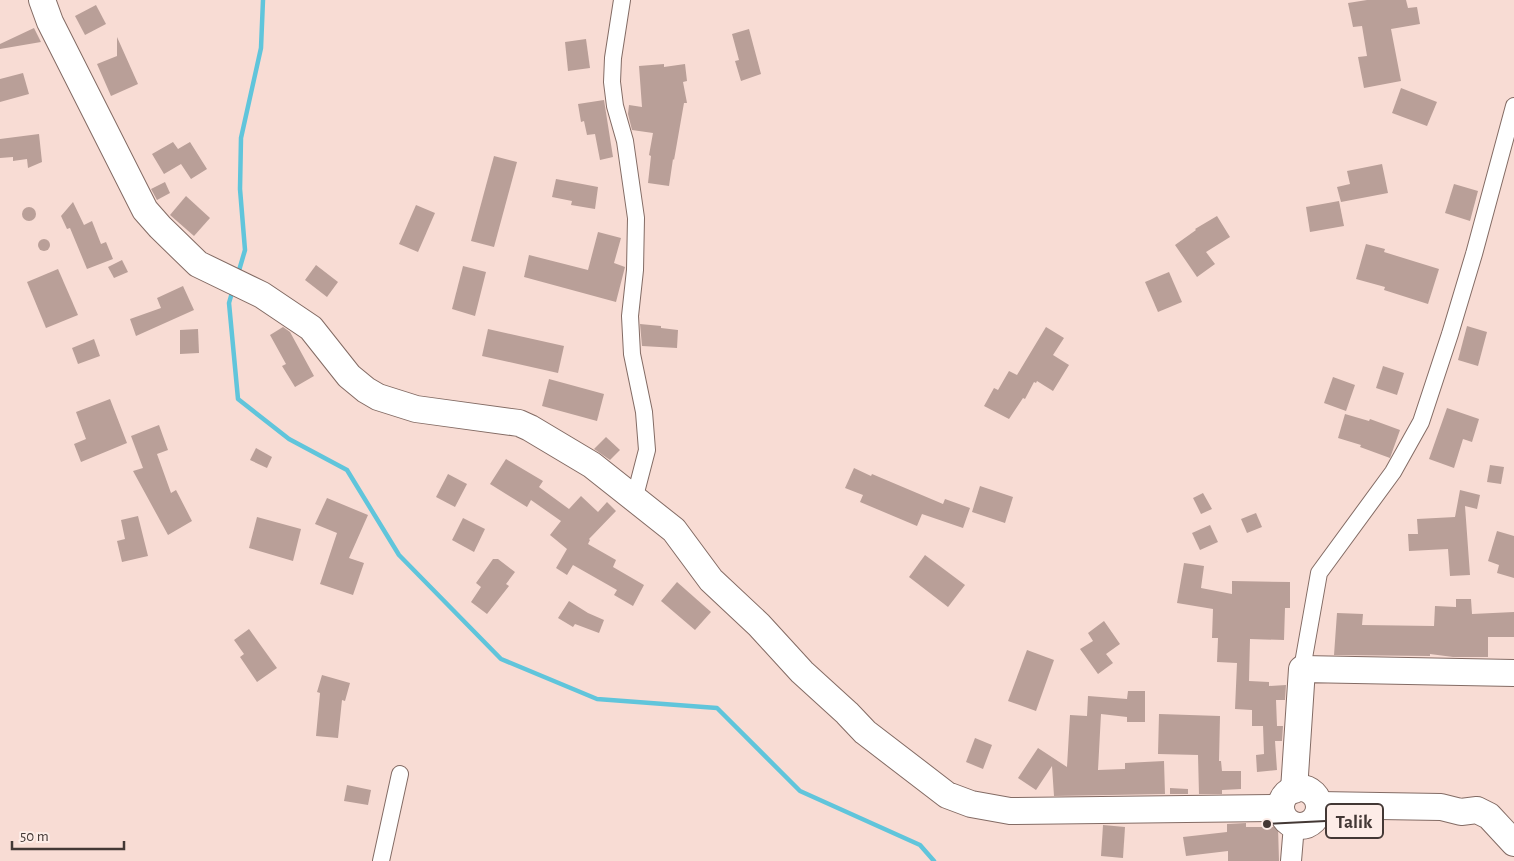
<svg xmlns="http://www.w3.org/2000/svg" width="1514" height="861" viewBox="0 0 1514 861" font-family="'Alegreya Sans',sans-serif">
<rect width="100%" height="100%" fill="#f8dcd4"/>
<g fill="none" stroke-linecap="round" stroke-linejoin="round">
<g stroke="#60c5db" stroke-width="4.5">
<path d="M238,274L245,250L240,189L241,138L261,48L263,0"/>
<path d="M233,289L229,303L238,399L289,439L347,470L399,555L501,659L597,699L717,708L800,791L920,845L934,861"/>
</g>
</g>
<g fill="#b99f98">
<path d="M1367,0H1406L1408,8L1417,7L1420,24L1391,29L1401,81L1364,88L1358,57L1367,56L1362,26L1353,27L1348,3Z"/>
<path d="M96,5L106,24L85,35L75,16Z"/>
<path d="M34,28L41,42L0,49V44Z"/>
<path d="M749,29L761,74L741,81L735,61L739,60L732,34Z"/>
<path d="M117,37L138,84L111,96L97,64L117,56Z"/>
<path d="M586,39L590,68L568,71L565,42Z"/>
<path d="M664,64V67L685,64L687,81L683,82L687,103H684L674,160L673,159L669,186L648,183L651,156L649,155L653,133L632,130L628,114L629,105L642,107L639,66Z"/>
<path d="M23,73L29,94L0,102V79Z"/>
<path d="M1401,88L1437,102L1427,126L1392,113Z"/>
<path d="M604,100L613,157L600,160L595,134L587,135L584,121L581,122L578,104Z"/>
<path d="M39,134L42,162L28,168L27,159L13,161V157L0,158V139Z"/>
<path d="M173,142L178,149L190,142L207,169L191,179L181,164L164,174L152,154Z"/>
<path d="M494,156L517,162L494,247L471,241Z"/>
<path d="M1382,164L1388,193L1341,202L1337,187L1350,184L1347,171Z"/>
<path d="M556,179L598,187L595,209L571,205L572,201L552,197Z"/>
<path d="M165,182L170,193L157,200L151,189Z"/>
<path d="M1454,184L1478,191L1470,221L1445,213Z"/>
<path d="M186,196L210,218L194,236L170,215Z"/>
<path d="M1339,201L1344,226L1310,232L1306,207Z"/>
<path d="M73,202L84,225L92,221L101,244L106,242L113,259L87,269L70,228L67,229L61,216Z"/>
<path d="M416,205L435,213L418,252L399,244Z"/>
<circle cx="29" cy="214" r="7"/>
<path d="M1217,216L1230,237L1206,252L1215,264L1197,277L1175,245L1196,230L1195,229Z"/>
<path d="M598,232L621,238L614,263L625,267L616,302L524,277L529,255L588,270Z"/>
<circle cx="44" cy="245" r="6"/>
<path d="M1366,244L1385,249L1384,252L1439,269L1428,304L1384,290L1385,287L1356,279Z"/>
<path d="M122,260L128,272L114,278L108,267Z"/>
<path d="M316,265L338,282L327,297L305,280Z"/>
<path d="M463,266L486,272L475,316L452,309Z"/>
<path d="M58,269L78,315L46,328L27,282Z"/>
<path d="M1169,272L1182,302L1158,312L1145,282Z"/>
<path d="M183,286L194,310L136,336L130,319L161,308L157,298Z"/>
<path d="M640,324L661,326V328L678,330L677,348L642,346Z"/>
<path d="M1467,326L1487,332L1478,366L1458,360Z"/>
<path d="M283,327L290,332L314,376L295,387L282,366L286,364L270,335Z"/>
<path d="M1046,327L1064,338L1053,355L1069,365L1053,391L1037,381L1036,383L1034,382L1025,399L1023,398L1009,419L984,406L994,388L998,390L1009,371L1017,375Z"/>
<path d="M198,329L199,353L180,354V330Z"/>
<path d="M488,329L564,346L558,373L482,356Z"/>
<path d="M94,339L100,356L78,364L72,348Z"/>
<path d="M1383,366L1404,373L1397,395L1376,388Z"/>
<path d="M1333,377L1355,385L1346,411L1324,403Z"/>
<path d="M549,379L604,394L597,421L542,406Z"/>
<path d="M110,399L127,443L81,462L74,444L86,439L76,412Z"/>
<path d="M1447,408L1479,419L1472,442L1463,439L1454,468L1429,459Z"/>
<path d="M1345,414L1369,421L1370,419L1400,430L1390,458L1360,447L1361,445L1338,438Z"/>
<path d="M159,425L168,450L157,454L171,493L176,490L192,521L168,535L133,471L143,468L131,436Z"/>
<path d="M606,437L620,450L610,460L594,449Z"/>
<path d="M256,448L272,457L267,468L250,460Z"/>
<path d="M506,459L543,481L539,487L569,509L581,496L598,512L607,502L616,511L589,539L590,540L588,544L616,560L613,567L644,585L633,606L614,595L617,590L573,565L567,575L556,568L567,549L550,535L561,521L531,500L527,507L490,484Z"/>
<path d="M1490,465L1504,467L1501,484L1487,482Z"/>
<path d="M854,468L871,476L872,474L943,504L945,499L970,508L963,528L922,514L917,526L860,502L863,495L845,488Z"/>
<path d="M448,474L467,484L455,507L436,497Z"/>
<path d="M980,486L1013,497L1005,523L972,512Z"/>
<path d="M1460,490L1480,495L1477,509L1465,506L1470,575L1450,576L1448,549L1409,551L1408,534H1418L1417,519L1455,517Z"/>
<path d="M1203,493L1212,509L1201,514L1193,498Z"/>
<path d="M327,498L368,515L349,558L364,563L353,595L320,584L337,533L315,524Z"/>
<path d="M1256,513L1262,527L1247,533L1241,519Z"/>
<path d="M138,516L148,556L122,562L117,541L125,539L121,520Z"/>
<path d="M257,517L301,529L293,561L249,548Z"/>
<path d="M463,518L485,529L474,552L452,540Z"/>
<path d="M1210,525L1218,542L1200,550L1192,533Z"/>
<path d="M1497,531L1514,536V578L1497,573L1499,565L1488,561Z"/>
<path d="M925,555L965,585L948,607L909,577Z"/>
<path d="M493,559H498L515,572L506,584L509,586L487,614L471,602L481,587L476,583Z"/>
<path d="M1184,563L1204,566L1201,588L1232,594V581L1290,582V608H1285L1284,640L1250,639L1249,681L1269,682V686L1286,685L1285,700H1276L1277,726H1283L1282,741H1275L1277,770L1257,772L1256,755L1264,754L1263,726H1252V710L1235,709L1237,663L1217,662L1218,638H1212L1213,609L1177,603Z"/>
<path d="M677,582L711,612L695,630L661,601Z"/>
<path d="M1456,599H1471L1472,614L1514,612V637H1488V657H1453L1430,654V656L1334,655L1337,613L1363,614L1362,625L1434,626L1435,606L1456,607Z"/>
<path d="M569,601L588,613L604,620L599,633L575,624L573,627L558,618Z"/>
<path d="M1104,621L1120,644L1106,654L1113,663L1098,674L1080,649L1093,641L1088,633Z"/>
<path d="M249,629L277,668L257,682L240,657L244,654L234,640Z"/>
<path d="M1027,650L1054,660L1036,711L1008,701Z"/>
<path d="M322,675L350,683L345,701L342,700L338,738L316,736L320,693L317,692Z"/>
<path d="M1128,691H1145V722H1127V717L1101,714L1098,770L1125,769V763L1164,761L1165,794L1054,796L1052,766L1036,790L1018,778L1038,748L1067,767L1070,715L1087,716L1088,696L1127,699Z"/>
<path d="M1159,714L1220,716L1219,761H1221L1222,771H1241V789L1222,790V794H1199L1198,755L1158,754Z"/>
<path d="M975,738L992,745L983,769L966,762Z"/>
<path d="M347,785L371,790L368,805L344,801Z"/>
<path d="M1170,788L1188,789V794H1170Z"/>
<path d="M1246,823V827H1278L1279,861H1228V851L1186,856L1183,837L1227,832V824Z"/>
<path d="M1103,825L1125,827L1123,858L1101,856Z"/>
</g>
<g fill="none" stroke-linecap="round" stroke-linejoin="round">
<g stroke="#836b64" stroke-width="18">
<g id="minor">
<path d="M622,0L613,58L612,82L615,106L625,141L636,218L635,270L630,316L632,354L644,412L647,450L634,500"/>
<path d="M1302,669L1319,573L1393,472L1421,422L1450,334L1474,254L1514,106"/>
<path d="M381,861L400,774"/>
</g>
</g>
<g stroke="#836b64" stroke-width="22">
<path id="tertiary" d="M1291,861L1294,825"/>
</g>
<g stroke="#836b64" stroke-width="28">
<g id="primary">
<path d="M42,0L50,22L145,210L160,227L198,264L262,295L311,328L349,376L366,390L378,397L416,409L519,423L530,428L592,465L674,530L711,580L759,625L802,672L847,713L865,732L947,795L971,804L1010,811L1281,808"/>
<circle cx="1300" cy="807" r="19"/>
<path d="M1294,790L1302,669L1514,673"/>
<path d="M1319,805L1441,807L1461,812L1477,810L1489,816L1514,843"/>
</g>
</g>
<use href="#minor" stroke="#fff" stroke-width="16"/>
<use href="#tertiary" stroke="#fff" stroke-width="20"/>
<use href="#primary" stroke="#fff" stroke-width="26"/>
</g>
<path fill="none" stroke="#433835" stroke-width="2" d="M1267 824L1326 821"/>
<circle fill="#433835" stroke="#fdece7" stroke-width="2" cx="1267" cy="824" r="5"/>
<rect fill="#fdece7" stroke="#433835" stroke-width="2" x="1326" y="804" width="57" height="34" rx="5"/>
<g font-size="19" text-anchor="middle" font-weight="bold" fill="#433835">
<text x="1354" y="828">Talik</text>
</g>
<path d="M12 841v8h112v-8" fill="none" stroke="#433835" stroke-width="2.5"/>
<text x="20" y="841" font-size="15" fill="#433835" stroke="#fdece7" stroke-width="4" paint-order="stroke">50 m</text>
</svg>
